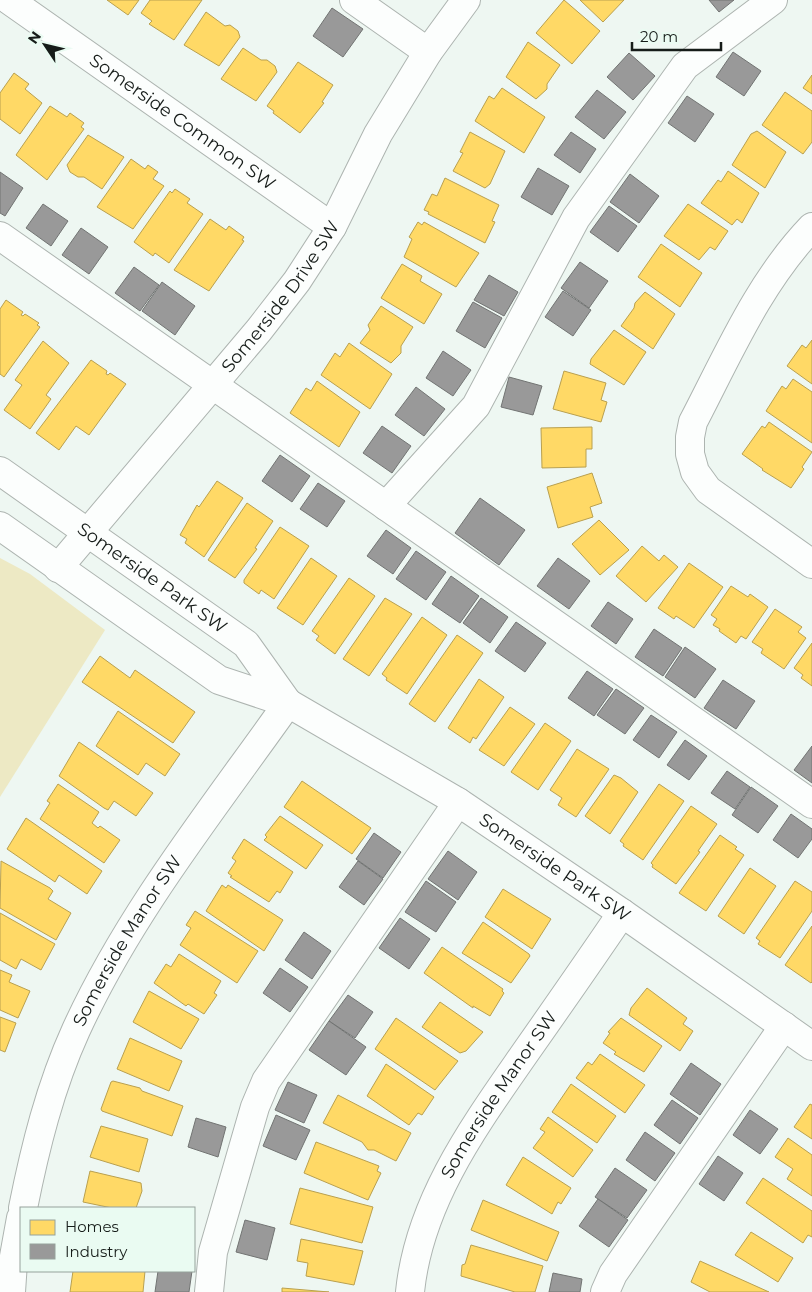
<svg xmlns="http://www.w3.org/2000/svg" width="812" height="1292" viewBox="0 0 812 1292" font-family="Montserrat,sans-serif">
<rect width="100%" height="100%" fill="#eef7f2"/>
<path fill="#ede9c4" d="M0,558L30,574L105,630L0,797Z"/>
<g fill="#ffd966" stroke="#b9a04f">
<path d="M107,0H139L128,15Z"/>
<path d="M150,0H202L174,40L149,24L152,21L141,13Z"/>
<path d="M564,0L600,31L572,64L536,33Z"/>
<path d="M580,0H624L603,22Z"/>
<path d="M206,12L225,26L230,25L238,31L240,37L219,66L184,45Z"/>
<path d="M528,42L560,65L547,84V89L536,99L506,77Z"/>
<path d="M243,48L261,60H267L275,66L277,72L256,101L221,79Z"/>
<path d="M298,62L333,85L322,102L324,103L300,133L273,113L274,111L267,106Z"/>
<path d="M14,73L29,84L25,89L42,103L20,134L0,119V93Z"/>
<path d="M812,75V94L803,88Z"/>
<path d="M502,88L545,117L524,153L475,121L489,96L494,99Z"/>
<path d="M785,92L812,111V142L803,154L762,125Z"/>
<path d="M50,106L67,117L70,113L84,123L81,127L84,129L47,180L16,155Z"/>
<path d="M757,131L786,152L765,188L732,165L751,134Z"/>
<path d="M470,132L505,151L490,184L485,188L453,171L463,153L460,152Z"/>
<path d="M88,135L124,157L102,189L84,177H78L70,172L67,165Z"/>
<path d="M131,159L145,169L148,165L158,172L153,179L164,186L133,229L97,207Z"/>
<path d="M728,171L759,193L742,223L737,219L732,225L701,203L718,180L721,182Z"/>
<path d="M445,178L499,205L492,221L495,222L485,243L428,214L429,212L424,210L432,194L437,196Z"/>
<path d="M175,189L190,199L187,203L203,214L169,263L155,253L153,256L134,242L170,191L172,193Z"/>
<path d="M688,204L728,231L715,250L710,247L699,260L664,236Z"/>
<path d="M210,219L226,230L229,226L244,237L242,240L244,241L209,291L174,270Z"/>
<path d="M418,222L422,225L424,222L479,253L456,287L404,257L412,239L409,237Z"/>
<path d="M661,244L702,273L680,307L638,277Z"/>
<path d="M402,264L422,276L420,281L442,294L424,324L381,298Z"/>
<path d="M645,292L675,314L653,349L621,326L634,308L635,303Z"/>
<path d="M6,300L23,312L21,315L23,316L25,314L39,323L37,325L40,327L4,377L0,374V309Z"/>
<path d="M381,306L413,327L401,346V353L391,363L360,343L370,330L368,325Z"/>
<path d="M614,330L646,352L624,385L590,364L591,359Z"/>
<path d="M812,340V384L787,366L802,345L806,348Z"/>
<path d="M43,341L69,363L46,395L51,399L30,429L4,410L22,385L15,380Z"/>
<path d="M349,343L392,374L370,409L321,375L335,353L340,357Z"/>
<path d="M91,360L107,371L106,374L108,375L110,373L126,384L89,435L76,426L59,450L36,433Z"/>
<path d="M564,371L606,383L601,400L607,402L601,422L553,409Z"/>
<path d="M793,379L812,392V443L766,411L782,386L786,389Z"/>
<path d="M317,381L360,412L339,447L290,413L306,388L311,391Z"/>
<path d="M769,422L812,452L802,467L804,469L791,488L762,470L763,469L742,454L762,426L765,428Z"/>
<path d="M592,427V449H586V467L542,468L541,428Z"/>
<path d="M592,473L602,503L590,507L593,517L558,528L547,487Z"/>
<path d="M217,481L243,498L204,557L185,543L187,539L180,535L197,505L199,507Z"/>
<path d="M247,503L273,521L255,548L257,549L235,578L208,560Z"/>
<path d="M599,520L629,550L600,575L572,544Z"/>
<path d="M280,527L309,546L274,599L261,590L259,594L244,583V580Z"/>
<path d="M642,546L659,561L664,555L678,567L646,602L616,576Z"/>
<path d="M311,558L337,576L303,625L277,608Z"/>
<path d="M689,563L723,587L694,628L676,616L674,619L658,608Z"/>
<path d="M349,578L375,596L335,654L316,640L319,636L312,631Z"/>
<path d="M731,586L748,597L750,594L768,607L746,639L741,636L736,643L719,631L720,629L713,625L717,619L711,615Z"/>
<path d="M385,598L412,614L369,676L343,659Z"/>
<path d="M775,609L802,627L798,632L806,638L784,669L761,653L763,649L752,642Z"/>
<path d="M422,617L447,635L407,694L386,680L387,678L382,674Z"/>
<path d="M457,635L483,653L435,722L409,704Z"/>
<path d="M812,643V686L801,678L803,675L794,668Z"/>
<path d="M100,656L130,678L135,670L195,712L173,743L82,682Z"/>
<path d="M479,679L504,697L476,739L473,737L470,743L448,728Z"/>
<path d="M510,707L535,724L504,766L479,750Z"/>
<path d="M118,711L180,754L165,776L146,763L138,775L96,746Z"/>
<path d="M545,723L571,741L538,790L511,772Z"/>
<path d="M79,742L153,793L136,816L114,801L108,810L104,808L59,776Z"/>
<path d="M577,749L609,769L576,817L558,805L562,798L550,790Z"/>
<path d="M614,775L621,778L638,792L610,834L585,816Z"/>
<path d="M302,781L371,828L352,854L284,807Z"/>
<path d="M58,784L99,812L92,823L98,828L100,826L120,840L104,863L40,819L50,803L47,801Z"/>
<path d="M659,784L684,801L643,860L623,846L624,844L620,841Z"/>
<path d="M691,806L717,824L698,851L700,852L676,884L652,867L653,865L651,863Z"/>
<path d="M280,816L323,845L306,869L264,840L267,837L265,835Z"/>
<path d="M26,818L102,871L87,894L59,875L55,882L7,849Z"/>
<path d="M720,835L737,847L735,849L744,855L706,911L679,893Z"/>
<path d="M244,839L293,872L280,893L277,891L269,902L230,877L232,876L228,873L236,861L232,858Z"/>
<path d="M1,861L50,888L53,891L48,899L71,913L56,940L0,908Z"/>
<path d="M750,868L776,886L744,934L718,916Z"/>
<path d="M795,881L812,892V911L780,958L758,944L760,941L756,938Z"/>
<path d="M222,885L226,888L228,885L283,920L264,951L206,911Z"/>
<path d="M503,889L551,919L532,949L485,917Z"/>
<path d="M195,911L258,951L237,983L180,945L191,928L186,925Z"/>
<path d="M0,913L55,944L41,970L21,959L16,969L0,960Z"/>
<path d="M483,922L529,954L530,956L511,983L462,953Z"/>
<path d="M812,926V982L811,983L785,965Z"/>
<path d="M442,947L503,989L502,991L504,993L490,1016L473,1006V1008L424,973Z"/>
<path d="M179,954L221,981L214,993L217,995L204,1014L188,1004L186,1006L154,983L166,964L171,967Z"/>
<path d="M0,970L12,975L9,982L30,991L18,1018L0,1010Z"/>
<path d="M647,988L687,1018L683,1024L693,1031L680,1051L629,1015L631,1008Z"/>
<path d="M149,991L199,1019L181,1049L133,1022Z"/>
<path d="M440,1002L483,1032L466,1051L460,1053L422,1027Z"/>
<path d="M0,1017L16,1023L5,1052L0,1050Z"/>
<path d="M396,1018L458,1061L435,1090L375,1049Z"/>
<path d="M621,1018L662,1046L644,1072L614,1054L616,1052L603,1043L610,1033L608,1032Z"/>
<path d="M130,1038L182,1061L169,1091L117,1069Z"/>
<path d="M600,1054L645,1085L625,1113L576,1078L588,1062L592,1065Z"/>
<path d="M386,1064L434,1097L422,1115L418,1113L409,1125L367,1096Z"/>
<path d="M113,1081L140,1088L142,1091L183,1106L172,1136L102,1111L101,1109L111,1082Z"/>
<path d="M571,1084L616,1116L597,1143L552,1112Z"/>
<path d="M338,1095L411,1133L396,1161L374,1150H368L362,1142L323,1123Z"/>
<path d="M810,1104L812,1105V1139L794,1127Z"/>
<path d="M548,1117L593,1150L573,1177L533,1148L545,1132L540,1129Z"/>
<path d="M101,1126L148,1139L139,1172L90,1157Z"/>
<path d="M788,1138L812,1155V1196L787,1179L793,1169L775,1157Z"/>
<path d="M316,1142L379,1166L377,1171L381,1173L368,1200L304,1173Z"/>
<path d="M523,1157L571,1188L561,1204L558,1202L552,1214L506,1185Z"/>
<path d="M90,1171L141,1183L142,1191L136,1208H112L83,1202Z"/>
<path d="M763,1178L812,1211V1237L808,1235L803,1243L746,1203Z"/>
<path d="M300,1188L373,1207L362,1243L290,1224Z"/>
<path d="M483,1200L559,1232L547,1261L471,1230Z"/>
<path d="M751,1232L793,1258L778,1282L735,1255Z"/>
<path d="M301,1239L363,1251L354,1285L306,1276L308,1263L297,1261Z"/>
<path d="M471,1245L543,1266L535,1292H515L461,1276L462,1265L465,1264Z"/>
<path d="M700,1261L769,1292H710L691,1282Z"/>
<path d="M73,1271H145L143,1292H70Z"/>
<path d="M282,1288L329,1292H282Z"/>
</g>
<g fill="#999" stroke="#727473">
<path d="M709,0H734L719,12Z"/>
<path d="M332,8L363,29L343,57L313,36Z"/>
<path d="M733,52L761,71L744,96L716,77Z"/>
<path d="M629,53L655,76L633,100L607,77Z"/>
<path d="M597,90L626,112L604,139L575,117Z"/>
<path d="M687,96L714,114L695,142L668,123Z"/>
<path d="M571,132L596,149L580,173L554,155Z"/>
<path d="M538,168L569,186L552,215L521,197Z"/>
<path d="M0,172L23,188L5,216L0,213Z"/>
<path d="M630,174L659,196L639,223L610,202Z"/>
<path d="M43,204L68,221L51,246L26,228Z"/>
<path d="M609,206L637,226L618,252L590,232Z"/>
<path d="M81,228L108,247L89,274L62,255Z"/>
<path d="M580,262L608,281L589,308L561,288Z"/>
<path d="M134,267L159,285L140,311L115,293Z"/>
<path d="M489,275L518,292L504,316L474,300Z"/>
<path d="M162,282L195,306L175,335L142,311Z"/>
<path d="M563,291L591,310L573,336L545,317Z"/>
<path d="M473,302L502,318L485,348L456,331Z"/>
<path d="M443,351L471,370L453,396L426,378Z"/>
<path d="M509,377L542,386L533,415L501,407Z"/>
<path d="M416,387L445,409L424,436L395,415Z"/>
<path d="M382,426L411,446L392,473L363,453Z"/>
<path d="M280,455L310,476L292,502L262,481Z"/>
<path d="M318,483L345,501L327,527L300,509Z"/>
<path d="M480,498L525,530L499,565L455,533Z"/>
<path d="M386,530L411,548L393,574L367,556Z"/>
<path d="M416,551L446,572L426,600L396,579Z"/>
<path d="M558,558L590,581L569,609L537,586Z"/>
<path d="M451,576L479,596L460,623L432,604Z"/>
<path d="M481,598L508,617L490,643L463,623Z"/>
<path d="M608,602L633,619L616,644L591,626Z"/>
<path d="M516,622L546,643L525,672L495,651Z"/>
<path d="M654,629L682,648L663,676L635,657Z"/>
<path d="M685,647L716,669L695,698L665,677Z"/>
<path d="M587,671L613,689L594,716L568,698Z"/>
<path d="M723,680L755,701L736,729L704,708Z"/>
<path d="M616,689L644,708L625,734L597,715Z"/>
<path d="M651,715L677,732L659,758L633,740Z"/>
<path d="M685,740L707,756L689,780L667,765Z"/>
<path d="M812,746V783L794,770Z"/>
<path d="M727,771L750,787L735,809L711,793Z"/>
<path d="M751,787L778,806L758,833L732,815Z"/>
<path d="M791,814L812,829V839L798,858L773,840Z"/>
<path d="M374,833L401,852L383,878L356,859Z"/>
<path d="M448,851L477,872L458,900L428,879Z"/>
<path d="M358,861L383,879L364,905L339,887Z"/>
<path d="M426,881L456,902L436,932L405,912Z"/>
<path d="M400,918L430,939L409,969L379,948Z"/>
<path d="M304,932L331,951L312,979L285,960Z"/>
<path d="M280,968L308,987L290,1012L263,993Z"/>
<path d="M348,995L373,1012L355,1038L329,1021Z"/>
<path d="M329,1021L366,1047L346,1075L309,1050Z"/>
<path d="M691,1063L721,1084L700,1115L670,1094Z"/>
<path d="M288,1082L317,1095L304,1123L275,1110Z"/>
<path d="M672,1100L698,1118L680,1144L654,1125Z"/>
<path d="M750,1110L778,1129L760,1154L733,1135Z"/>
<path d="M276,1115L310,1130L296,1160L263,1146Z"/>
<path d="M196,1118L226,1127L218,1157L188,1147Z"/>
<path d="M645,1132L675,1153L655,1181L626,1160Z"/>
<path d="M718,1156L743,1173L724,1201L699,1184Z"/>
<path d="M615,1168L647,1190L627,1218L595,1197Z"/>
<path d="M598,1199L628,1220L609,1247L579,1226Z"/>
<path d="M245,1220L275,1228L267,1260L236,1252Z"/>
<path d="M158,1271H192L189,1292H155Z"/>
<path d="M553,1273L582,1279L580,1292H549Z"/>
</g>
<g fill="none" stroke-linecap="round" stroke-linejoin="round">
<g stroke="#adb4b0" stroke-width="30">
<g id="minor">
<path id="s1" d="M9,0L332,227"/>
<path d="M354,0L428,52"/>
<path d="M812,227C759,282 728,355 693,422L690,437V454L695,472L708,490L812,564"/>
<path d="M0,236L812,804"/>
<path id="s2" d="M0,471L246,644L288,703"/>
<path d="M386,506L476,406L576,218L685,66L773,0"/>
<path id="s3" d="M0,526L219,680L288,703L458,802L622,913L812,1046"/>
<path id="s4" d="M58,568L259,330L297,281L332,227L378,134L428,52L466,0"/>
<path id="s5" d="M23,1208C35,1148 50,1087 76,1030C130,912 213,809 288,703"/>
<path d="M11,1292L13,1262L21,1218"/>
<path d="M209,1292L213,1252L255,1107L266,1081L458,802"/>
<path id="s6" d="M410,1292C419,1201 475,1125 525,1053C558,1006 590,960 622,913"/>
<path d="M605,1292L613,1274L784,1026"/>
</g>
</g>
<use href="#minor" stroke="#fcfefd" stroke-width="28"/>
</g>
<g text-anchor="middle" stroke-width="5" stroke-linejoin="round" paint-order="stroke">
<g font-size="18" fill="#161c19" stroke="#eafbf2">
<text dy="6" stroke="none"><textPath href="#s1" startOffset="212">Somerside Common SW</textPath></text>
<text dy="6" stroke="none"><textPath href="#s4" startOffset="351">Somerside Drive SW</textPath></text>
<text dy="6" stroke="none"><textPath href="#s2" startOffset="186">Somerside Park SW</textPath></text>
<text dy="6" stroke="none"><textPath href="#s3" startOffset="654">Somerside Park SW</textPath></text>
<text dy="6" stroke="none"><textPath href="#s5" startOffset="289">Somerside Manor SW</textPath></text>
<text dy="6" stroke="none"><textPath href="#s6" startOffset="219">Somerside Manor SW</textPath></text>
</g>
</g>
<rect x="20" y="1207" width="175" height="65" fill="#eafbf2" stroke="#95a29b"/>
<rect x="30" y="1220" width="25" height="15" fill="#ffd966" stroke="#95a29b"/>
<text x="65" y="1232" font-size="15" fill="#161c19">Homes</text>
<rect x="30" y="1244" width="25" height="15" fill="#999999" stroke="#95a29b"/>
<text x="65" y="1257" font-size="15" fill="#161c19">Industry</text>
<g transform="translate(45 45) rotate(305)" stroke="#eafbf2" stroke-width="4" paint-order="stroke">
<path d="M0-4L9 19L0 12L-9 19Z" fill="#161c19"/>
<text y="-8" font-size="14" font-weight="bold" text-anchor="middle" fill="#161c19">N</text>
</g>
<path d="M632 42v8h89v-8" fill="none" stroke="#161c19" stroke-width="2.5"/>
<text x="640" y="42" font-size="15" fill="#161c19" stroke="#eafbf2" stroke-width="4" paint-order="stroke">20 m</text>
</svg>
